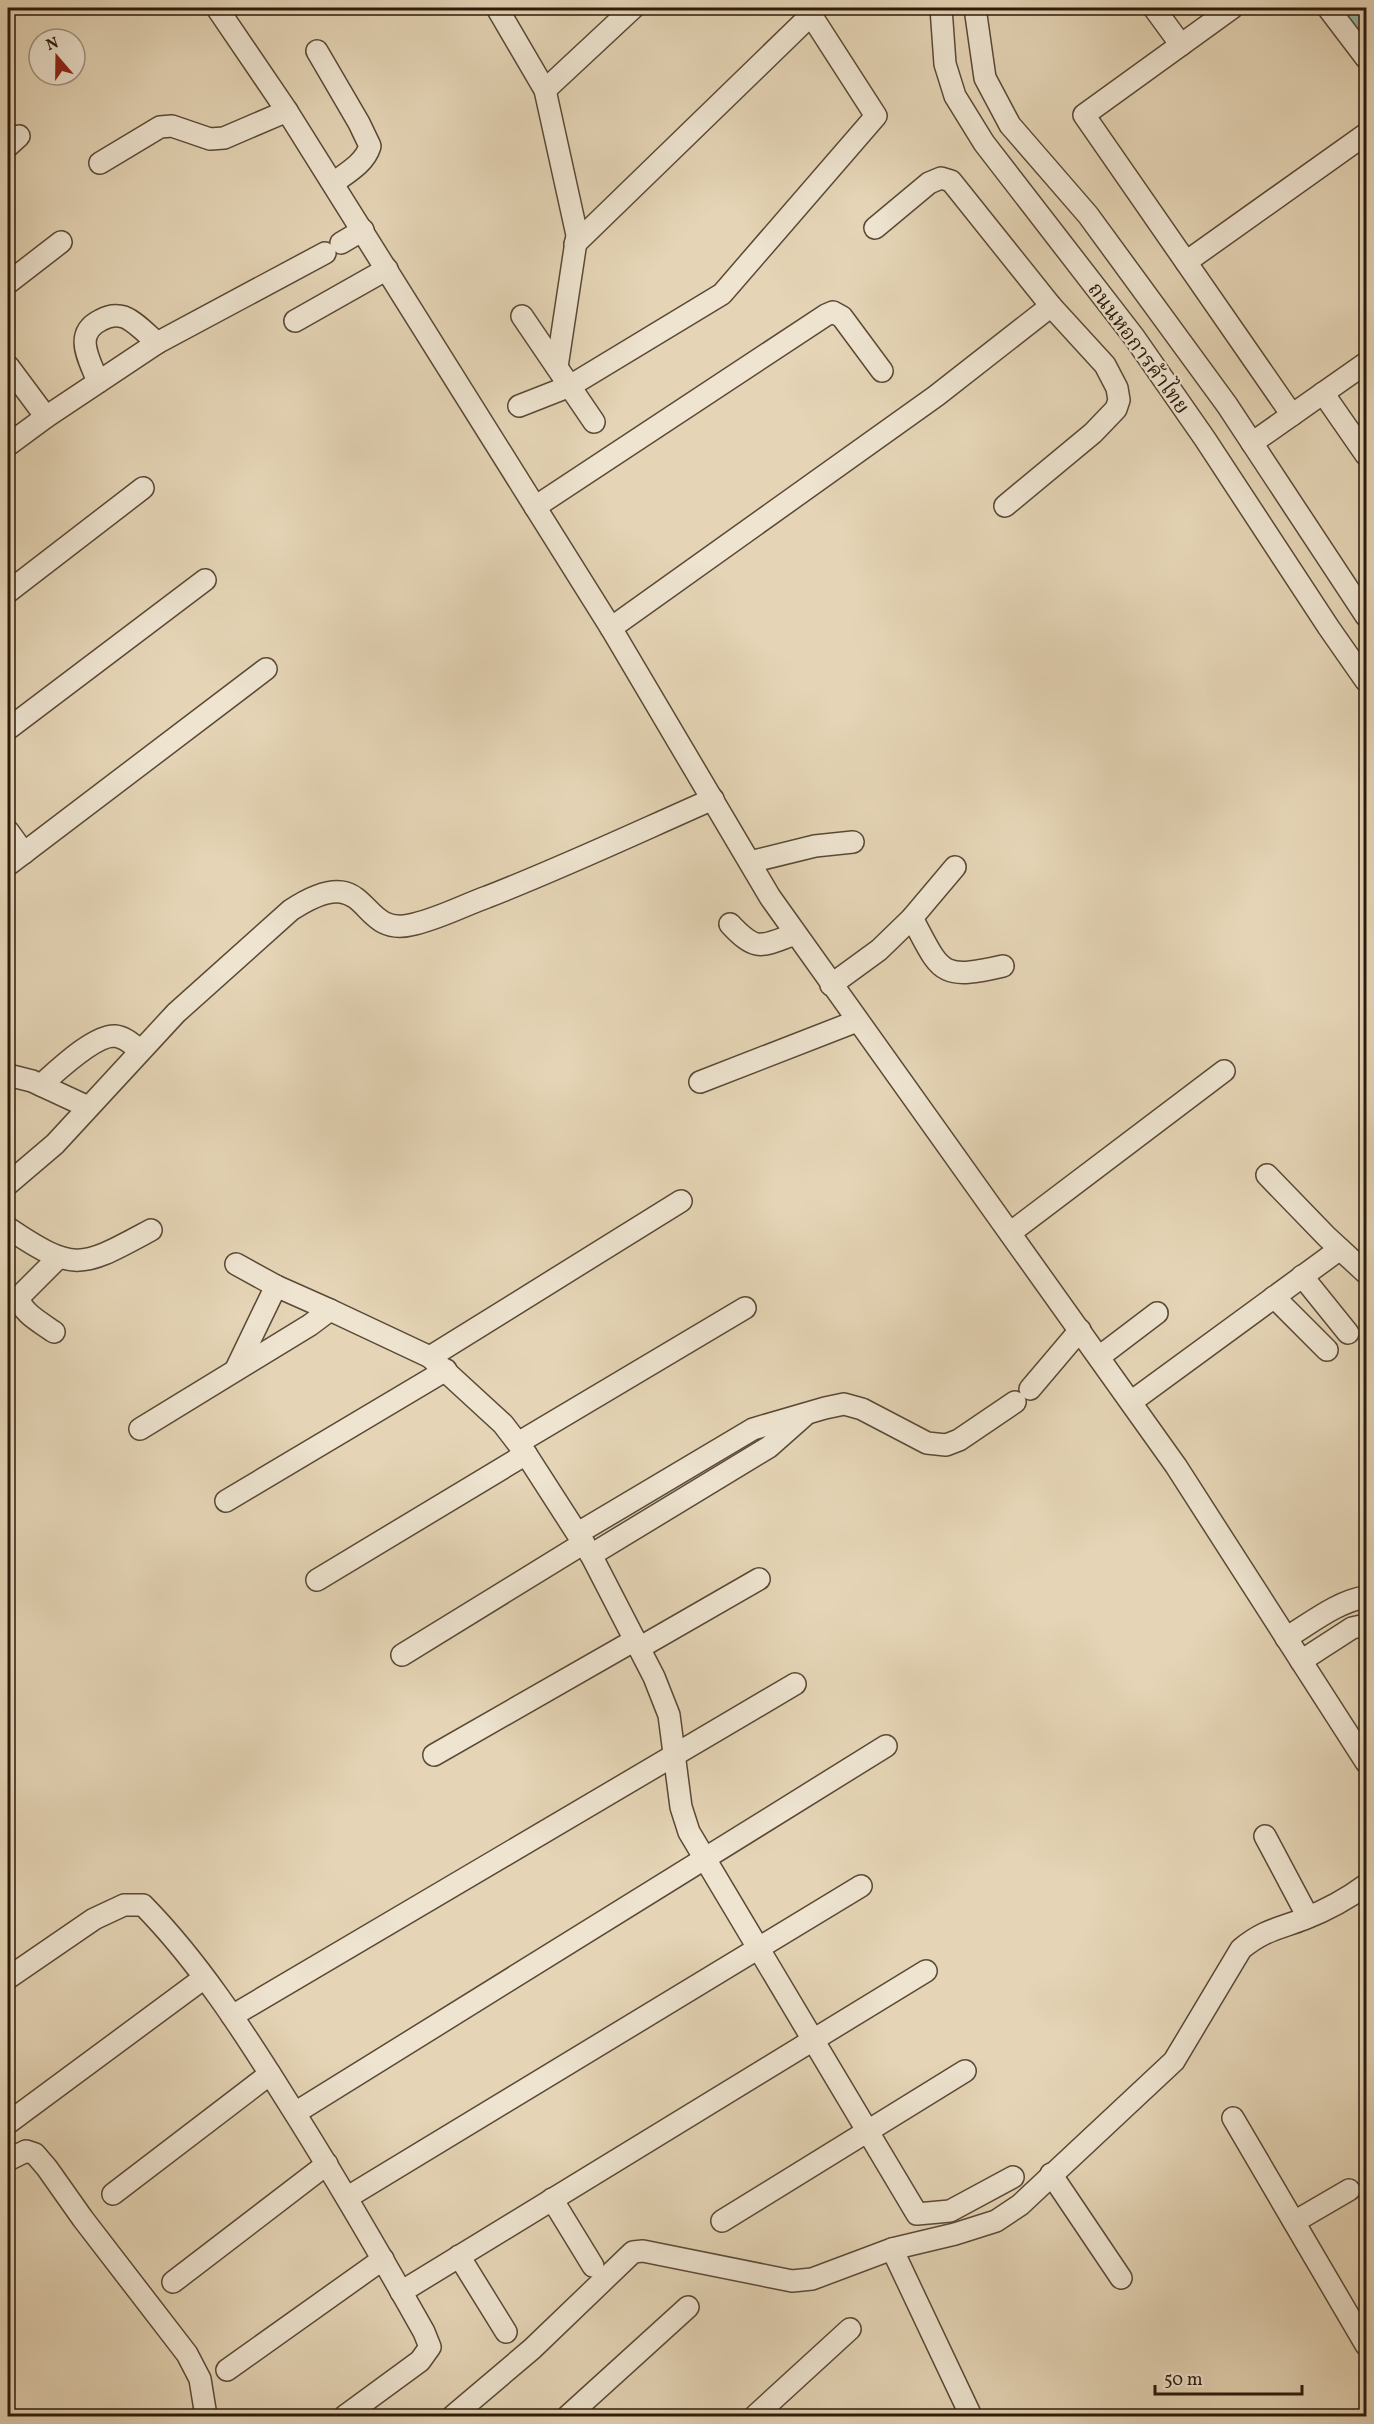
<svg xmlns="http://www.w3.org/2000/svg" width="1374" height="2424" viewBox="0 0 1374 2424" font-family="Vollkorn,'Noto Serif Thai',serif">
<rect width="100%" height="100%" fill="#e5d5b6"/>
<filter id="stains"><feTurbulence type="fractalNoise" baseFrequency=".00333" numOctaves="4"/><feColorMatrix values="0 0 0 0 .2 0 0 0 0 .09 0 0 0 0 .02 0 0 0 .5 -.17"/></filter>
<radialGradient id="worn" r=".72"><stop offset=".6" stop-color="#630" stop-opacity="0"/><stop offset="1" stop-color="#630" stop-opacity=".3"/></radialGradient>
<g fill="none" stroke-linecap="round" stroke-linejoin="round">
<path stroke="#96b9aa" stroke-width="34" d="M1358,8L1366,17"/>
<g stroke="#5a4936" stroke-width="24">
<g id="minor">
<path d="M217,8L287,111L611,628L770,897L1176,1466L1366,1762"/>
<path d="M497,8L545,90L577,235L557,367"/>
<path d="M941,8L945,64L955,96L984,143L1134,337L1205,439L1329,628L1366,681"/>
<path d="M975,8L985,78L1010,125L1088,215L1227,405L1366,616"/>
<path d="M1154,8L1181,45"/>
<path d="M1232,8L1084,115L1292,415"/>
<path d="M1328,8L1366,58"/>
<path d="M317,51L359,123L370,146C365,163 347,173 333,183"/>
<path d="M545,90L633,8"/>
<path d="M8,146L19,136"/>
<path d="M100,163L160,127L172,126L210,139L224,138L287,111"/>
<path d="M875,228L929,183L941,178L951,181L1051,306L1105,365L1117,388L1119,400L1116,409L1093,433L1005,506"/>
<path d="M341,243L363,230"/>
<path d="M1186,262L1366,134"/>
<path d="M8,283L61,242"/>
<path d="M522,316L594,422"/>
<path d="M295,321L387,269"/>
<path d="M8,366L46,417"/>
<path d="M98,382C90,360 72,334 101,320C108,316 115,314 124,317C135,321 148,335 157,343"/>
<path d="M1323,393L1366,455"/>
<path d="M519,406L570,386L722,294L876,116L811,15L575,244"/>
<path d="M1252,443L1366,363"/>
<path d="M8,445L46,417L157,343L325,253"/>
<path d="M535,507L826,315L833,312L842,317L882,371"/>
<path d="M8,592L143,488"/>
<path d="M611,628L936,396L1051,306"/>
<path d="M8,729L205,580"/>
<path d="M8,831L24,853"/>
<path d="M750,862L815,846L853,842"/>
<path d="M8,865L266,669"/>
<path d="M912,918C941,972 939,981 1003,966"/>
<path d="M730,924C757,953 761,946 795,934"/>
<path d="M831,985L879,950L912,918L955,867"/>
<path d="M8,1075L32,1081L88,1107"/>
<path d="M700,1082L857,1021"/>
<path d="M41,1085C57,1071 94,1035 115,1036C125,1037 133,1045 140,1050"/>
<path d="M1267,1175L1327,1237L1366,1273"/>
<path d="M8,1184L55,1144L176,1013L291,910C372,857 356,937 410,925C436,920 462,906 487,897C564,867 638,832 713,799"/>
<path d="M8,1228C76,1274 82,1267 151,1230"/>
<path d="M1010,1233L1224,1071"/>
<path d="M236,1264L276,1286L330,1310"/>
<path d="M1302,1276L1348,1333"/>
<path d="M1274,1297L1327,1350"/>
<path d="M54,1332C42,1323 21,1313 19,1297L58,1258"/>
<path d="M430,1357L681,1201"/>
<path d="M1099,1357L1157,1313"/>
<path d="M236,1369L276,1286"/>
<path d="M1030,1389L1080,1330"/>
<path d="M1131,1402L1340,1249"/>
<path d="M140,1429L310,1325L330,1310L430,1357L503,1424L526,1454L591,1555L654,1677L669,1715L681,1807L689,1832L917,2214L950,2211L1013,2177"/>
<path d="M518,1443L745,1308"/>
<path d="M226,1501L446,1370"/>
<path d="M578,1533L753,1429L825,1408L844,1404L862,1409L927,1443L946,1445L959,1440L1015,1402"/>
<path d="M591,1555L769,1447L804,1416"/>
<path d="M317,1580L526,1454"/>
<path d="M1286,1638C1311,1623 1338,1601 1366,1597"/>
<path d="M639,1648L759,1579"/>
<path d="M402,1655L584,1543"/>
<path d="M1301,1661L1352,1628L1366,1625"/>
<path d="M434,1755L635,1640"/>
<path d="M1265,1836L1308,1917"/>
<path d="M8,1978L94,1919L124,1905H143C198,1961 242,2029 284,2096C333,2173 379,2252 424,2332L430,2347L420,2361L345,2416"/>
<path d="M232,2016L795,1684"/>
<path d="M295,2113L886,1746"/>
<path d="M1233,2118L1366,2345"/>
<path d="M8,2123L204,1978"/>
<path d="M8,2160L26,2151L35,2154L47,2168L83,2219L187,2354L200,2379L206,2416"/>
<path d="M1051,2174L1121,2278"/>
<path d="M113,2194L270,2074"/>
<path d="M348,2197L861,1886"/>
<path d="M552,2199L593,2266"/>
<path d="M722,2221L965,2071"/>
<path d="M1294,2222L1349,2190"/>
<path d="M892,2249L971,2416"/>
<path d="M459,2256L506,2332"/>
<path d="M173,2282L327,2164"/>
<path d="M401,2292L926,1971"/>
<path d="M227,2370L383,2259"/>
<path d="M453,2416L532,2349L633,2252L643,2251L792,2281L812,2279L892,2249L955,2234L996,2221L1020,2205L1174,2061L1241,1949C1264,1930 1278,1929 1304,1919C1327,1910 1347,1899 1366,1885"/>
<path d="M568,2416L688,2307"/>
<path d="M755,2416L850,2329"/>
</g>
</g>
<use href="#minor" stroke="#eee4d0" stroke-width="21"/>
</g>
<g text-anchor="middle" stroke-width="4.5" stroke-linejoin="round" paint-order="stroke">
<g font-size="21" fill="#2c1a0b" stroke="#eee4d0">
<text transform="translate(1139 348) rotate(54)" y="7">ถนนหอการค้าไทย</text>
</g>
</g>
<rect width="1374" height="2424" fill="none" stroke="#e5d5b6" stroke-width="30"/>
<rect x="9" y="9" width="1356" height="2406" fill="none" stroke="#2c1a0b" stroke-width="3"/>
<rect x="15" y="15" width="1344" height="2394" fill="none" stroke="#2c1a0b" stroke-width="1.5"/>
<g transform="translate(57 57) rotate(340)"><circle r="28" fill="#eee4d0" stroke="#a09381" stroke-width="1.5"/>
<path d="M0-4.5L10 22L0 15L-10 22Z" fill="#8f2418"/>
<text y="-9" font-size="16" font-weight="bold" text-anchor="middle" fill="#2c1a0b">N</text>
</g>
<path d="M1155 2385v9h147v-9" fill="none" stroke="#2c1a0b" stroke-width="3"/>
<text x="1164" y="2385" font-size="18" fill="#2c1a0b" stroke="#eee4d0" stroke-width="4.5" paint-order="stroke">50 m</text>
<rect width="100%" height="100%" filter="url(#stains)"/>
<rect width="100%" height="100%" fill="url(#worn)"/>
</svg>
